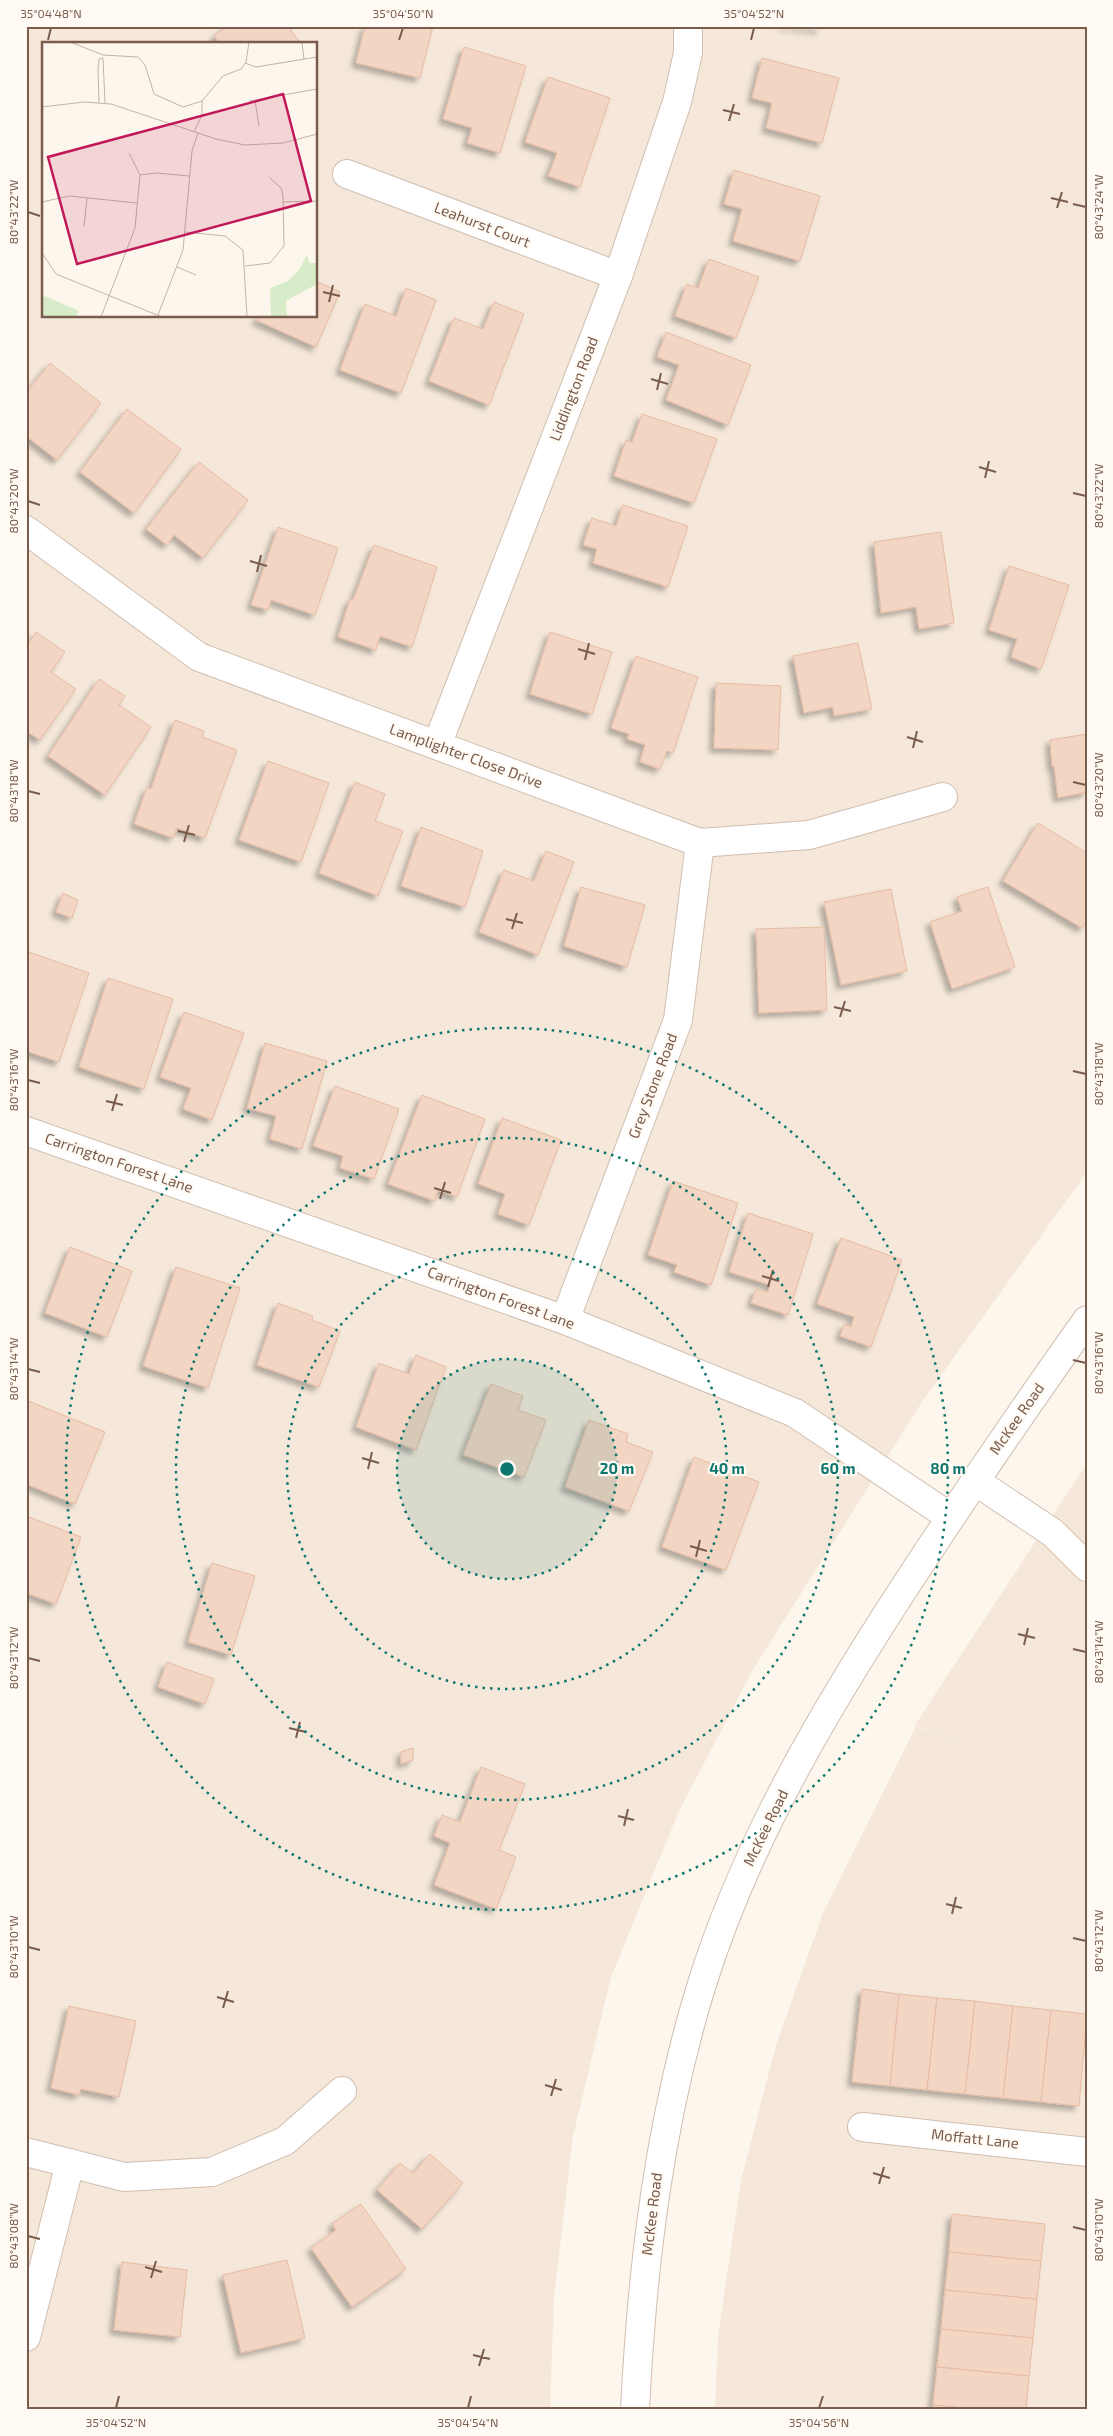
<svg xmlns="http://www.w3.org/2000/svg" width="1113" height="2436" viewBox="0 0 1113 2436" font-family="'Exo 2',sans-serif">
<defs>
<filter id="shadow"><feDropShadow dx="-4.5" dy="4.5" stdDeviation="2.5" flood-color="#0004"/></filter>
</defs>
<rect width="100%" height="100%" fill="#fdf6ec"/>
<g fill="#f5e8da" fill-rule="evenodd">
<path d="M26,26H1087V1172L924,1399L754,1668L679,1811L611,1977L573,2136L554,2298L550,2410H26ZM44,44H316V316H44Z"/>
<path d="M1087,1463V2410H715L718,2336L741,2180L776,2045L823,1913L916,1726L982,1750L915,1725Z"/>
</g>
<g fill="#f3d5c3" stroke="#e6bba3" filter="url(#shadow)">
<path d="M227,26H288L301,44H220L214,36Z"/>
<path d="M365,26H433L420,78L356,63Z"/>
<path d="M782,26H821V29Z"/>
<path d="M464,47L526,66L500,153L467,143L472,128L443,119Z"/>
<path d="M762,58L839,78L822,143L766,128L772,103L752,98Z"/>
<path d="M548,77L610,98L580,187L548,176L557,153L525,142Z"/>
<path d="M734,170L820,196L800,261L733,241L742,209L724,204Z"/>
<path d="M709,259L759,277L736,338L675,316L687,284L698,288Z"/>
<path d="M316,281L340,292L316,347L256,320L258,316H316Z"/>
<path d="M406,288L436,300L401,393L340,370L365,304L396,316Z"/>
<path d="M494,302L524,314L489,405L429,381L454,318L483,329Z"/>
<path d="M666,332L751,365L728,425L666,400L679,365L657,357Z"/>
<path d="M50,363L101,403L57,460L26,436V393Z"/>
<path d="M127,409L181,449L134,513L80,472Z"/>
<path d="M642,414L717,439L694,503L614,476L626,440L632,442Z"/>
<path d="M199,462L248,500L203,558L174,535L167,545L146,529Z"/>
<path d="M623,505L688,526L668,587L593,563L597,549L583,545L592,518L616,526Z"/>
<path d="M278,527L338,548L315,615L271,600L268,610L251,605Z"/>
<path d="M941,532L954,623L919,629L916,607L881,613L874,542Z"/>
<path d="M374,545L437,567L412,647L380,636L376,650L338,637L350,599L353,600Z"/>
<path d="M1009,566L1069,585L1041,669L1011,657L1017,639L989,630Z"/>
<path d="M36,632L65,652L51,672L76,689L40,740L26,731V647Z"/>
<path d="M550,632L612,652L592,714L530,694Z"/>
<path d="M858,643L872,709L834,716L833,707L804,713L793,656Z"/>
<path d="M636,656L698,677L673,753L667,751L660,769L640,762L645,745L627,739L629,734L611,728Z"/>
<path d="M99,679L125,696L119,705L151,727L105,795L48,756Z"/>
<path d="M716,683L781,686L778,750L714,748Z"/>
<path d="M175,720L204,731L202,737L237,750L205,838L177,828L173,838L134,824L147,787L151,789Z"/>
<path d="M1087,734V792L1058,798L1054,766H1052L1050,740Z"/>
<path d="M268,761L329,783L301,862L239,840Z"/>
<path d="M355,782L385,794L375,821L403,831L378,896L319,873Z"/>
<path d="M1038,823L1087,853V920L1082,928L1003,881Z"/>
<path d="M421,827L483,851L465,907L401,886Z"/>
<path d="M546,851L574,862L538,955L479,932L504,870L534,881Z"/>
<path d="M581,887L645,905L627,967L564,946Z"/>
<path d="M988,887L1015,967L952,989L930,922L962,911L957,897Z"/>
<path d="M891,889L907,971L841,985L824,902Z"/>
<path d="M63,893L78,900L72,918L56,912Z"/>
<path d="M824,927L827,1010L759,1013L756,929Z"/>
<path d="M26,951L89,973L59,1062L26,1051Z"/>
<path d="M108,978L173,999L144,1089L79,1067Z"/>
<path d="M184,1012L244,1033L212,1120L183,1109L191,1088L160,1077Z"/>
<path d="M265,1043L327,1061L302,1149L270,1139L276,1116L247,1108Z"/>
<path d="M335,1086L399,1109L374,1179L340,1168L343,1156L313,1146Z"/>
<path d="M422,1095L485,1119L457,1197L438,1190L435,1201L388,1184Z"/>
<path d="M502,1118L561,1140L529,1225L498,1214L505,1194L478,1184Z"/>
<path d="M673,1181L738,1203L711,1285L674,1272L677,1265L648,1255Z"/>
<path d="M748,1213L813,1234L788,1315L751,1303L756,1289L768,1292L770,1285L729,1272Z"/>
<path d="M841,1238L902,1260L871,1347L840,1336L844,1324L851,1327L854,1317L817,1304Z"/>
<path d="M70,1247L132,1271L107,1337L45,1313Z"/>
<path d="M176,1267L240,1288L208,1388L143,1366Z"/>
<path d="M278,1303L313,1316L312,1320L340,1331L319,1387L257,1365Z"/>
<path d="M416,1355L446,1367L416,1450L356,1427L379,1363L409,1374Z"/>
<path d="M491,1384L523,1396L518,1410L546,1420L524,1477L463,1455Z"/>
<path d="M26,1400L105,1432L75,1504L26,1484Z"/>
<path d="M589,1420L628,1434L626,1442L653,1452L629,1511L565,1487Z"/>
<path d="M694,1457L759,1482L726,1570L662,1547Z"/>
<path d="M26,1516L81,1537L56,1604L26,1593Z"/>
<path d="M212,1563L255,1576L231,1655L188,1642Z"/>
<path d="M167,1662L214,1679L205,1704L158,1687Z"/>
<path d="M413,1748V1760L401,1764V1752Z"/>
<path d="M481,1767L525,1784L499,1850L516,1857L496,1909L434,1885L450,1843L434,1836L442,1815L460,1822Z"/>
<path d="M862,1989L899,1994L890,2086L852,2082Z"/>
<path d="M899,1994L937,1998L927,2090L890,2086Z"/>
<path d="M937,1998L975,2001L965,2094L927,2090Z"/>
<path d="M975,2001L1013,2006L1003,2098L965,2094Z"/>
<path d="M69,2006L136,2021L119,2097L81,2089L79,2095L51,2088Z"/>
<path d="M1013,2006L1051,2010L1041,2102L1003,2098Z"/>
<path d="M1051,2010L1087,2014L1079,2106L1041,2102Z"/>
<path d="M430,2154L463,2183L422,2229L377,2190L400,2163L413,2173Z"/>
<path d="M361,2204L406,2269L352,2307L311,2248L336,2230L332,2224Z"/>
<path d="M952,2214L1045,2224L1041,2261L949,2252Z"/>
<path d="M949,2252L1041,2261L1037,2299L945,2290Z"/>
<path d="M287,2260L305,2338L241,2353L223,2275Z"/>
<path d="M122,2262L187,2270L180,2337L114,2330Z"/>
<path d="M945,2290L1037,2299L1033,2338L941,2329Z"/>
<path d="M941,2329L1033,2338L1029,2376L937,2367Z"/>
<path d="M937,2367L1029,2376L1026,2410H982L933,2405Z"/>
<path d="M933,2405L982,2410H933Z"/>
</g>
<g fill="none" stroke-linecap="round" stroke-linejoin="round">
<g stroke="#d1beb0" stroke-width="30">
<g id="minor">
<path d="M347,174L618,276"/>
<path d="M26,530L199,657L700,843L809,835L943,797"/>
<path d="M437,745L618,276L677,102L688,53V26"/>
<path d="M26,1131L565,1320L795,1413L950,1517"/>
<path d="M565,1320L678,1020L700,843"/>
<path d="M975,1481L1053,1533L1087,1567"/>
<path d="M862,2127L1087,2152"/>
<path d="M26,2152L124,2177L212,2172L285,2141L342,2091"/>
<path d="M26,2337L70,2163"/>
</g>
</g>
<g stroke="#d1beb0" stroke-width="30">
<path id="tertiary" d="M635,2410C642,2267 659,2124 701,1987C746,1842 824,1711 906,1585C965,1495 1025,1407 1087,1320"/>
</g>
<use href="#minor" stroke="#fff" stroke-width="28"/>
<use href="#tertiary" stroke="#fff" stroke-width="28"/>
</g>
<path fill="none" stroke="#7a5c4d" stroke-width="2" d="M48,40L51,28M399,40L403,28M751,40L754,28M723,110L740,114M729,121L734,104M1051,198L1068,202M1073,204L1086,207M1057,208L1062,192M28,212L40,216M323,292L340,296M329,302L333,285M651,379L668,384M657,390L661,373M979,467L996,472M985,478L989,461M1073,493L1086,496M28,501L40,505M250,561L267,566M257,572L261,555M578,649L595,654M585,660L589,643M907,737L923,742M913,748L917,731M1073,782L1086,785M28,791L40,794M178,831L195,835M184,842L189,825M506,919L523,923M512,929L517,913M834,1007L851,1011M840,1017L845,1001M1073,1071L1086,1074M28,1080L40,1083M106,1101L123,1105M112,1111L117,1094M434,1188L451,1193M440,1199L445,1182M762,1276L779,1281M768,1287L773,1270M1073,1360L1086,1363M28,1369L40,1372M362,1458L379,1463M368,1469L372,1452M690,1546L707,1551M696,1557L700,1540M1018,1634L1035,1638M1024,1645L1028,1628M1073,1649L1086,1652M28,1658L40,1661M289,1728L306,1732M296,1738L300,1722M618,1816L634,1820M624,1826L628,1809M946,1904L962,1908M952,1914L956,1897M1073,1938L1086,1941M28,1947L40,1950M217,1997L234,2002M223,2008L228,1991M545,2085L562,2090M551,2096L556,2079M873,2173L890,2178M879,2184L884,2167M1073,2227L1086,2230M28,2236L40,2239M145,2267L162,2272M151,2278L156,2261M473,2355L490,2359M479,2366L484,2349M116,2408L119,2396M468,2408L471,2396M819,2408L823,2396"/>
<circle cx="507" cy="1469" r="110" fill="#0f766e" fill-opacity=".12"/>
<g fill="none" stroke="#0f766e" stroke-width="2.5" stroke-dasharray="2.5 5">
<circle cx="507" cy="1469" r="110"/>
<circle cx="507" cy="1469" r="220"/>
<circle cx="507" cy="1469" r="331"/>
<circle cx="507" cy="1469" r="441"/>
</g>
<g text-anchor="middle" stroke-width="4.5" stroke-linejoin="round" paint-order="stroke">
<g font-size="15" fill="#7a5c4d" stroke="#fffaf3">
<text transform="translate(482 225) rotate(21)" y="5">Leahurst Court</text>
<text transform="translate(574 389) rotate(-69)" y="5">Liddington Road</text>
<text transform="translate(466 756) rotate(20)" y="5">Lamplighter Close Drive</text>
<text transform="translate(653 1086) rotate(-69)" y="5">Grey Stone Road</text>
<text transform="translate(119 1163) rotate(19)" y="5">Carrington Forest Lane</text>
<text transform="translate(501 1298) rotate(20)" y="5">Carrington Forest Lane</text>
<text transform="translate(1017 1419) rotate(-55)" y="5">McKee Road</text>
<text transform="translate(766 1828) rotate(-64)" y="5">McKee Road</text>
<text transform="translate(975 2139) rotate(6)" y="5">Moffatt Lane</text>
<text transform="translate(652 2214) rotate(-83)" y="5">McKee Road</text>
</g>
</g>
<g transform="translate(42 42)">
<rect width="275" height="275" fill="#fdf6ec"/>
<path d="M265,212L267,221H275V242L244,259L245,275H229L228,246L246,239L257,228ZM0,253L37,269L34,275H0Z" fill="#d8ecc9"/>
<path fill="none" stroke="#c5b3a7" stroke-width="1" d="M28,0L61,13L96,15L103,23L112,52L141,65L160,59L181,34L199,27L204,20L207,0M260,1L262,17M203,21L214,25L275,15M213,58L217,84M207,59L275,47M57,61L56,27L57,17L61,16L63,61M0,65L42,60L69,62L174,97L203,103L241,101L275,92M152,90L160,73V59M98,133L115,131L147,134M0,160L27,154L95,161M241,160L275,159M42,184L45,156M143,190L183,194L201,208L205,275M0,211L14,232L120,275M203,224L228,221L242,204L241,154L239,146L227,135M135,225L154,233M116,273L141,208L150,109L156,91M59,275L93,186L98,133L87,111"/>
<path fill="#c2185b" fill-opacity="0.15" stroke="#c2185b" stroke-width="2.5" d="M241,52L269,159L35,222L6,115Z"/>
<rect width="275" height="275" fill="none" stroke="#7a5c4d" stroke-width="2.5"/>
</g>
<circle cx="507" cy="1469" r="8" fill="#0f766e" stroke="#fffaf3" stroke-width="2.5"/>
<g font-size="15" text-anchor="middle" font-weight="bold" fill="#0f766e" stroke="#fffaf3" stroke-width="4.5" stroke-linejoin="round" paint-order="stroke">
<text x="617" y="1474">20 m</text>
<text x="727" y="1474">40 m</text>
<text x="838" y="1474">60 m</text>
<text x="948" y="1474">80 m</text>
</g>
<rect width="1113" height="2436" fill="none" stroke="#fffaf3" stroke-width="55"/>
<rect x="28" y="28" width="1058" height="2380" fill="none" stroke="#7a5c4d" stroke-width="2"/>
<g font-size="12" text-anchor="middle" fill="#7a5c4d">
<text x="51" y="18">35°04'48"N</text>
<text x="403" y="18">35°04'50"N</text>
<text x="754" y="18">35°04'52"N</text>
<text transform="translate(1099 207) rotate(-90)" y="4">80°43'24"W</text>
<text transform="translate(14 212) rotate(-90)" y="4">80°43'22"W</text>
<text transform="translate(1099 496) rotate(-90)" y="4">80°43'22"W</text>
<text transform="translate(14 501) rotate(-90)" y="4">80°43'20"W</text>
<text transform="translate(1099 785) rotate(-90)" y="4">80°43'20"W</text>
<text transform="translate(14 791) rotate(-90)" y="4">80°43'18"W</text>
<text transform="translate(1099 1074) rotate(-90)" y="4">80°43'18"W</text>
<text transform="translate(14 1080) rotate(-90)" y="4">80°43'16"W</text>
<text transform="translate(1099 1363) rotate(-90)" y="4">80°43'16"W</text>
<text transform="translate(14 1369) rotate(-90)" y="4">80°43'14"W</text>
<text transform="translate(1099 1652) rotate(-90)" y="4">80°43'14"W</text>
<text transform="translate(14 1658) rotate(-90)" y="4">80°43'12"W</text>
<text transform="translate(1099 1941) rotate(-90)" y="4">80°43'12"W</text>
<text transform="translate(14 1947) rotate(-90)" y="4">80°43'10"W</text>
<text transform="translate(1099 2230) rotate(-90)" y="4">80°43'10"W</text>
<text transform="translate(14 2236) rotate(-90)" y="4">80°43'08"W</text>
<text x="116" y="2427">35°04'52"N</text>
<text x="468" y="2427">35°04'54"N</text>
<text x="819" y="2427">35°04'56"N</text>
</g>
</svg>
